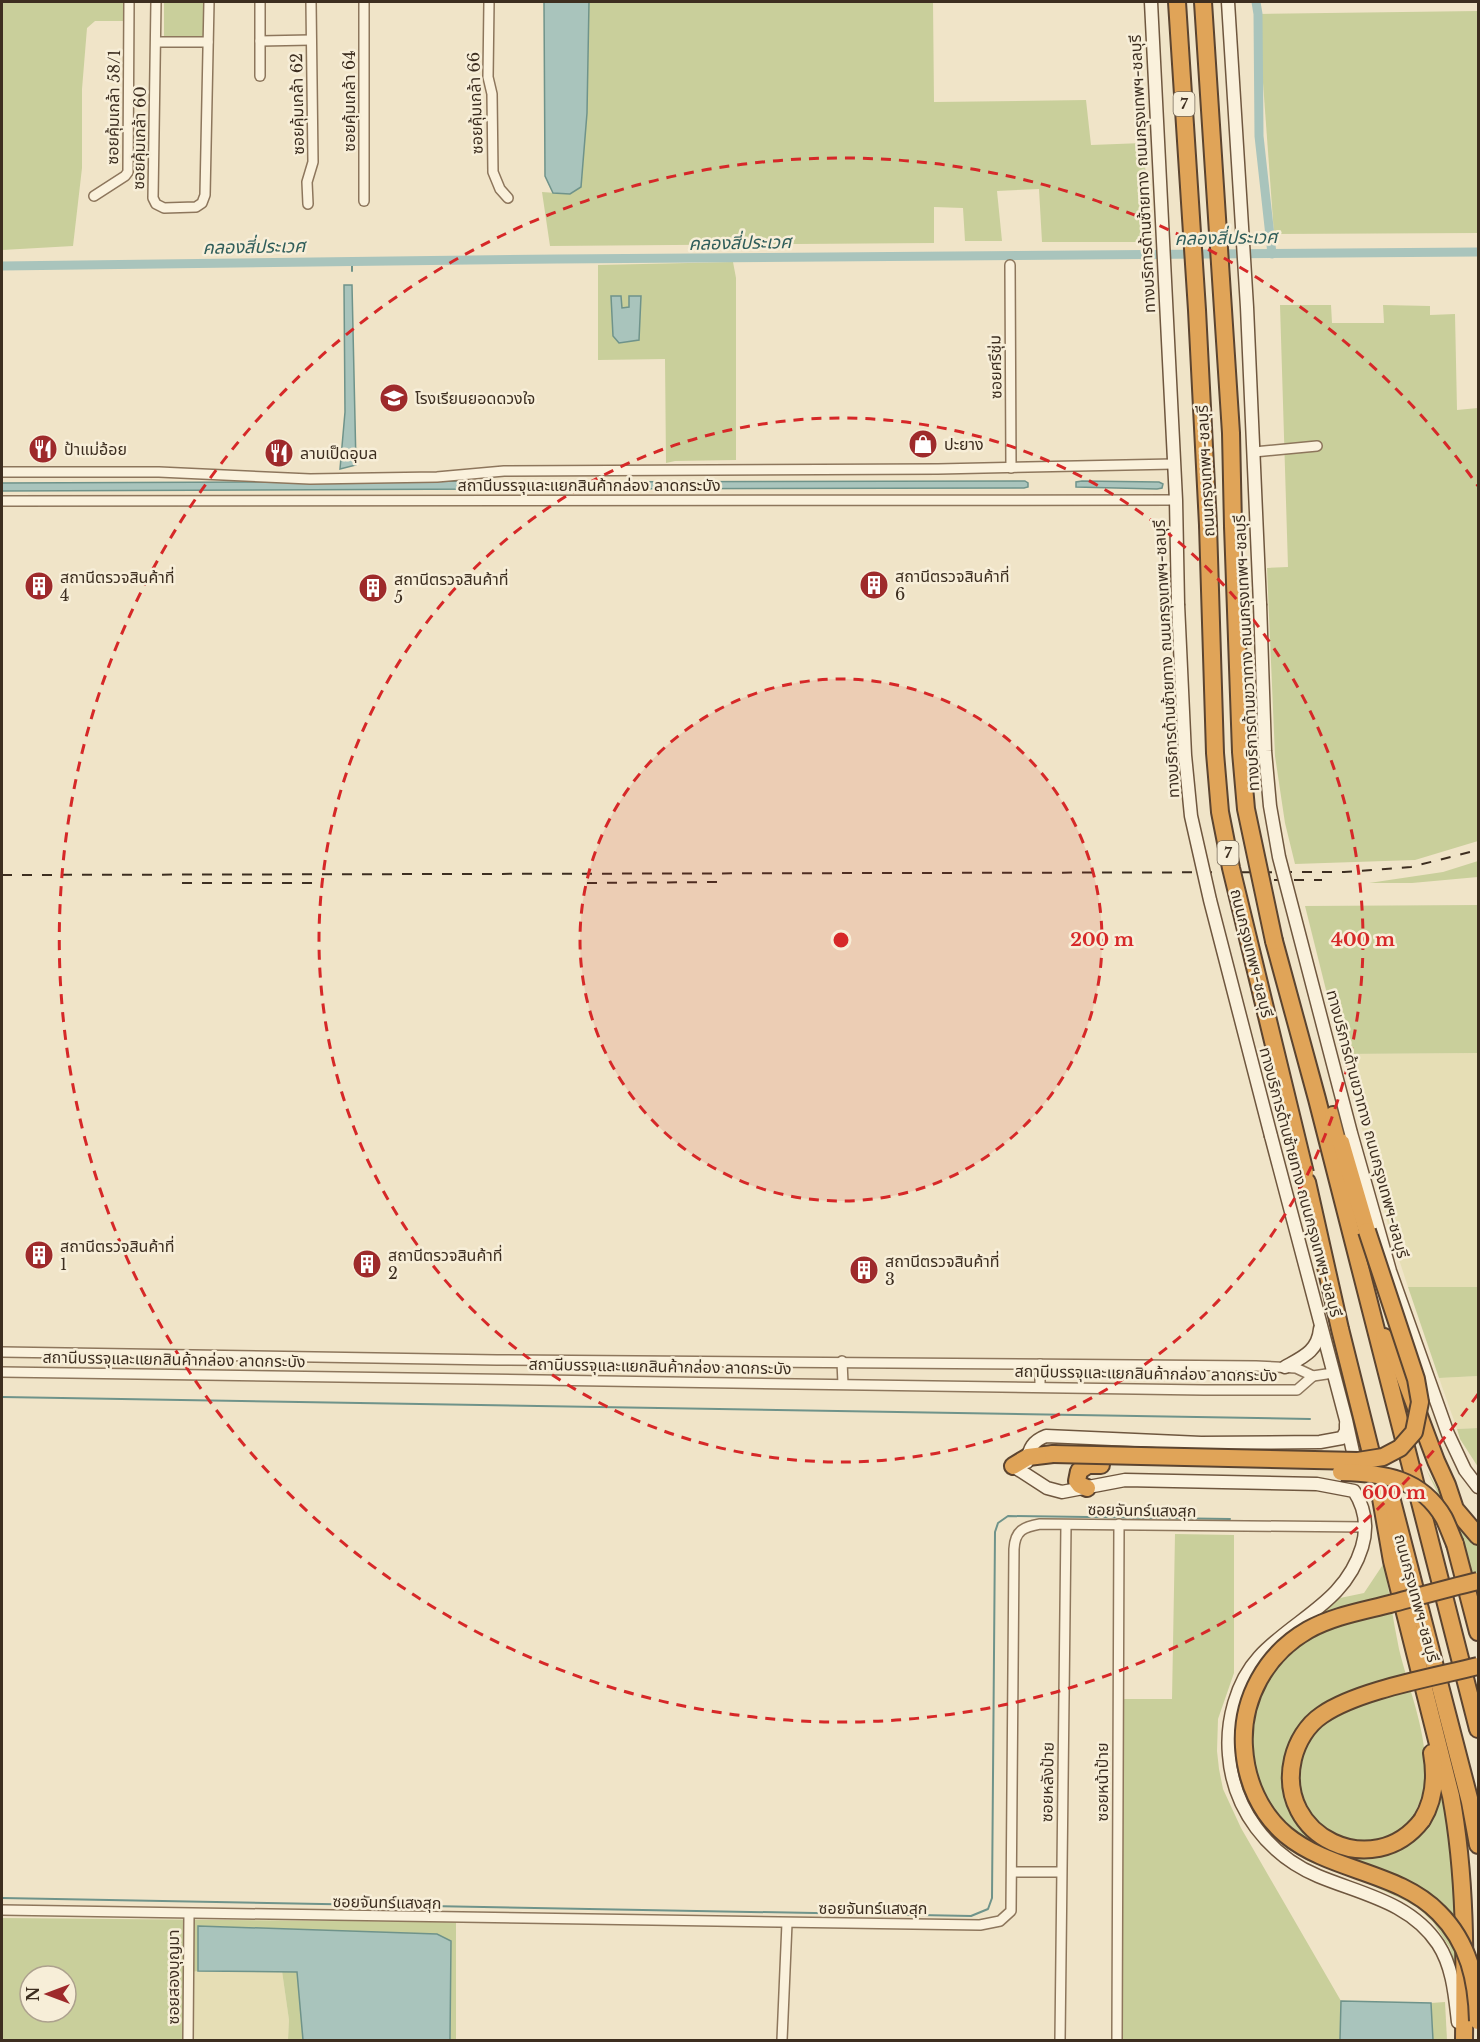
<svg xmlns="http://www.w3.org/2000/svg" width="1480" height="2042" viewBox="0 0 1480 2042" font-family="'Libre Baskerville','Noto Sans Thai',serif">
<rect width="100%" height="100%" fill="#f0e4c8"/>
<g fill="#e6deb5">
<path d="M1478,1053V1287H1408L1390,1232L1342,1054Z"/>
<path d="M1478,1376V1428L1457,1429L1439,1378Z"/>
<path d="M198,1971H282L289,2020L288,2040H192L191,1972Z"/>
</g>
<g fill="#c9cf9b" fill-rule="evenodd">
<path d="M2,2H124V21H95L87,28L82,89V168L73,246L2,250Z"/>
<path d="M164,2H204L203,36H164Z"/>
<path d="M589,2H933L934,102L1086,100L1091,145L1143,143L1152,242H1042L1039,189L997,191L1002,241H965L963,208L934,207V243L550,246L542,192L570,194L587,113Z"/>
<path d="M1478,11V233L1274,234L1258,14Z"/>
<path d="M733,262L736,278V460L675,461L666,463L665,359L598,360V265Z"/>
<path d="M1280,305H1331L1332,323H1384L1383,305L1430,306V315L1455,314L1457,410L1478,408V841L1415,860L1295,864L1285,823L1275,756L1267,568L1288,567Z"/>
<path d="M1478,861V877L1412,883H1369L1443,872Z"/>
<path d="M1478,905V1053L1342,1054L1305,906Z"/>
<path d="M1408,1287H1478V1376L1439,1378Z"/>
<path d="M1478,1428V1467L1460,1439L1457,1429Z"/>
<path d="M1426,1469C1442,1496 1457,1523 1478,1545V1605L1444,1506Z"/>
<path d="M1175,1534L1234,1535V1673L1218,1719L1217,1751L1219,1769L1223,1789L1241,1828L1341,2001L1340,2040H1118L1120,1699H1172Z"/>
<path d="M1384,1563C1389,1592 1393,1620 1399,1649C1411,1700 1442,1764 1414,1814L1427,1824L1436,1811L1443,1784L1454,1846L1458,1980L1450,1948L1433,1922L1418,1908L1404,1900L1362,1881L1310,1862L1286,1848L1265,1829L1257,1818L1246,1798L1239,1778L1236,1762L1235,1733L1237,1716L1243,1693L1302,1627L1322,1614L1340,1598L1364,1593Z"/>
<path d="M2,1918L456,1922V2040H450L451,1941L437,1934L198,1926V1971L192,1972V2040H2ZM30,1976H66V2012H30Z"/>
<path d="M282,1971L297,1972L303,2040H288L289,2020Z"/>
<path d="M1445,2002L1447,2040H1433L1431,2003Z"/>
</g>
<g fill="#a9c4bc" stroke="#6f938a" stroke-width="1.5">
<path d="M544,2H589L587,113L581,187L570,194L553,193L545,176Z"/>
<path d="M344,285H352L356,465L340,469L345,412Z"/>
<path d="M611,296H621L622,308L629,307V296H641L639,340L619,343L613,336Z"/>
<path d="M486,481L492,482V486L488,489L2,491V483Z"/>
<path d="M1025,481L1028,483V487L1024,488L535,489V482Z"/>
<path d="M1082,481L1159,482L1163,484L1162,488L1157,489L1076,487V482Z"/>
<path d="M198,1926L437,1934L451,1941L450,2040H303L297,1972L198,1971Z"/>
<path d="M1341,2001L1431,2003L1433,2040H1340Z"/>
</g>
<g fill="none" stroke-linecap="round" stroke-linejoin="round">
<g stroke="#6f938a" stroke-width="2">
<path d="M352,271V262"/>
<path d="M2,1397L1310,1419"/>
<path d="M2,1898L971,1916L988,1909L992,1898L995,1532L998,1523L1008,1516L1230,1519"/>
</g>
<g stroke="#a9c4bc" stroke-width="9">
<path d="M1256,2L1258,14L1259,136L1272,254"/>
<path d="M2,266L557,259L1478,252"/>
</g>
<g stroke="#8d765c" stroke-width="12">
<g id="minor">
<path d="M156,2L153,198L156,204L164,208L196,207L202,203L205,195L209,2"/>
<path d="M260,2V76"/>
<path d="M364,2V201"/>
<path d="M489,2L488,77L492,94L493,172L500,189L508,198"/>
<path d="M260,41L311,40"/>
<path d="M156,42H208"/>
<path d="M94,196L125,176L128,172L129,2"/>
<path d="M308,204L307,182L313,162L311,2"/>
<path d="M1010,265L1011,468"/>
<path d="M1254,452L1317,446"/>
<path d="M2,472H159L310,479L437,477L504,471L938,469L1174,464"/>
<path d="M2,501L1176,500"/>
<path d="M2,1352L497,1360L1256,1366L1296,1368L1313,1376L1333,1373"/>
<path d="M842,1361L843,1384"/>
<path d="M2,1372L1204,1390H1297L1313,1376"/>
<path d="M1040,1387V1364"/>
<path d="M1012,1872H1061"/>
<path d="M2,1910L980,1925L1000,1921L1011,1911L1014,1549C1015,1530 1024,1527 1040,1524L1365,1527"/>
<path d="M188,2040L189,1914"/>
<path d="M782,2040L787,1923"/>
<path d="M1060,2040L1066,1525"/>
<path d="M1117,2040L1119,1524"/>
</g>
</g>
<g stroke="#6f573f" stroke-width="15">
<g id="secondary">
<path d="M1151,2L1176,500L1178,604"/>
<path d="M1228,2L1247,307L1260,604"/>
<path d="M1351,1133L1390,1271L1448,1434L1465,1470L1478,1487"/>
<path d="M1271,1136L1346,1420L1353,1452V1468"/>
<path d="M1285,1367C1303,1357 1318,1351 1320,1329"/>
<path d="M1027,1462C1029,1448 1033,1441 1046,1436L1201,1443L1320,1442L1342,1438L1346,1431V1424"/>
<path d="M1013,1466L1047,1488L1062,1492L1125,1480L1317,1484L1354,1491C1365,1508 1368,1527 1362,1547C1345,1603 1295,1618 1259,1657C1236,1682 1226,1722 1229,1755C1233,1809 1268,1855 1318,1876C1361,1894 1410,1902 1438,1944C1453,1967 1455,1996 1458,2022"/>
</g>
</g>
<g stroke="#5b4430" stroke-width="20">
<g id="motorway">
<path d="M1177,2L1197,310L1208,525"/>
<path d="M1203,2L1231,433L1233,526"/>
<path d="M1274,941L1317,1099L1478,1729"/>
<path d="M1333,1115L1367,1231"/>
<path d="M1307,1182L1340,1329L1378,1481L1392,1561L1451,1796C1466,1876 1465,1959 1464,2040"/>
<path d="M1384,1337L1400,1365L1436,1461L1447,1485L1455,1509L1478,1536"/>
<path d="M1013,1466L1028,1457L1053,1454"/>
<path d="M1087,1488L1080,1485L1077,1481L1079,1471L1088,1465H1101"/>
<path d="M1391,1497L1470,1802L1478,1845"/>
<path d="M1455,1544L1478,1632"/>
<path d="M1422,1820C1435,1799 1436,1776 1432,1753"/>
</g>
</g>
<use href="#minor" stroke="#faf1dc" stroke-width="9"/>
<use href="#secondary" stroke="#faf1dc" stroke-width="12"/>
<use href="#motorway" stroke="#e0a458" stroke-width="16"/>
<g stroke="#3d2e20" stroke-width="2" stroke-dasharray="10 10" stroke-linecap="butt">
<path d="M2,875L1344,872L1411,867L1478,850"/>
<path d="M1274,880H1322"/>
<path d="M182,883H323"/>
<path d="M587,883L719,882"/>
</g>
<g stroke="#6f573f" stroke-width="15" stroke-linecap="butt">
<g id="secondary-bridge">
<path d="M1178,604L1185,755L1191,816L1210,900L1271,1136"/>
<path d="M1260,604L1265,751L1270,806L1279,857L1351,1133"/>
</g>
</g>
<g stroke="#5b4430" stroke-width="20" stroke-linecap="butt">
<g id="motorway-bridge">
<path d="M1208,525L1215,753L1220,812L1231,868L1305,1173"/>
<path d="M1233,526L1241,752L1246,809L1274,941"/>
<path d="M1053,1454L1358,1461L1383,1457L1400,1448L1414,1432L1420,1402L1416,1379L1367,1231"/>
<path d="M1341,1472C1383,1473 1421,1478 1444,1518C1448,1526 1451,1535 1455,1544"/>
<path d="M1478,1581C1449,1588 1420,1596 1390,1604C1363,1611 1333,1616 1308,1630C1266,1654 1241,1699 1244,1747C1246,1781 1260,1813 1286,1835C1331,1872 1398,1871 1439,1913C1469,1943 1477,1981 1478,2021"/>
<path d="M1422,1820C1374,1883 1275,1837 1293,1759C1297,1742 1307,1725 1322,1715C1358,1690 1435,1677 1478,1666"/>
</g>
</g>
<use href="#secondary-bridge" stroke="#faf1dc" stroke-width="12"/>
<use href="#motorway-bridge" stroke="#e0a458" stroke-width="16"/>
</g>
<circle cx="841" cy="940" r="261" fill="#d62828" fill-opacity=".12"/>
<g fill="none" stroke="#d62828" stroke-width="3" stroke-dasharray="10 8">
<circle cx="841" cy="940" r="261"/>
<circle cx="841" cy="940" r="522"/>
<path d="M1478 1394A782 782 0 1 1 1478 486"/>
</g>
<defs>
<g id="school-disc" transform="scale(1.5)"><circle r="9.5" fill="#9e2a2b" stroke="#f7eed8"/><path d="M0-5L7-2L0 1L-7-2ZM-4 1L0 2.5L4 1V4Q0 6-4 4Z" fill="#fff"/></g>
<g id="shop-disc" transform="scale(1.5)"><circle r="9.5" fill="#9e2a2b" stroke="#f7eed8"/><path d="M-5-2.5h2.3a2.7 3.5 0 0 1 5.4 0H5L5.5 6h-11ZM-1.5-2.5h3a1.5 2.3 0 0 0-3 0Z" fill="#fff"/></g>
<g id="restaurant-disc" transform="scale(1.5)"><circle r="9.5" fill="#9e2a2b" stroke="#f7eed8"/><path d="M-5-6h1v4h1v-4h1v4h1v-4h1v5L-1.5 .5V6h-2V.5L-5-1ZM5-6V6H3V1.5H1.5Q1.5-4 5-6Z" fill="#fff"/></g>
<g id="building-disc" transform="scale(1.5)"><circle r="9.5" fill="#9e2a2b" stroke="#f7eed8"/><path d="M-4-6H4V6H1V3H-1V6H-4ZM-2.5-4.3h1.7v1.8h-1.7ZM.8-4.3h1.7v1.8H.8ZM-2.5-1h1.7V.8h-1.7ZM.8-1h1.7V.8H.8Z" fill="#fff"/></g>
</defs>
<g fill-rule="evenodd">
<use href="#school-disc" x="394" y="398"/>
<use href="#shop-disc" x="923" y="444"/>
<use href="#restaurant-disc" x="43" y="449"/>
<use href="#restaurant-disc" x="279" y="453"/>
<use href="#building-disc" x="874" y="585"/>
<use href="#building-disc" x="39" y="586"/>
<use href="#building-disc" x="373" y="588"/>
<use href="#building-disc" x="39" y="1255"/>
<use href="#building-disc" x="367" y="1264"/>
<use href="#building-disc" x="864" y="1270"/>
</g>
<g text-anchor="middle" stroke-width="5" stroke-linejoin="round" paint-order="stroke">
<g fill="#f7eed8" stroke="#756857" stroke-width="1.5">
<rect x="1173.5" y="92" width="21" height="24" rx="4.5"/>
<rect x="1217.5" y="841" width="21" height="24" rx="4.5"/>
</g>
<g font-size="15" font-weight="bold" fill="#3d2e20">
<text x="1184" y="109">7</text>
<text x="1228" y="858">7</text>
</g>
<g font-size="16" fill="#3d2e20" stroke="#f7eed8">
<text transform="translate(349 101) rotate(-90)" y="6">ซอยคุ้มเกล้า 64</text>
<text transform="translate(475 103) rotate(-92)" y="6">ซอยคุ้มเกล้า 66</text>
<text transform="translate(297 104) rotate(-91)" y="6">ซอยคุ้มเกล้า 62</text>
<text transform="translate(113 107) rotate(-89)" y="6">ซอยคุ้มเกล้า 58/1</text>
<text transform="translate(139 138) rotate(-89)" y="6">ซอยคุ้มเกล้า 60</text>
<text transform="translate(1142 174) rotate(-93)" y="6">ทางบริการด้านซ้ายทาง ถนนกรุงเทพฯ-ชลบุรี</text>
<text transform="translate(995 367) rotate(-91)" y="6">ซอยศรีชุ่ม</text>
<text transform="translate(1205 471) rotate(-93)" y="6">ถนนกรุงเทพฯ-ชลบุรี</text>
<text x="589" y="491">สถานีบรรจุและแยกสินค้ากล่อง ลาดกระบัง</text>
<text transform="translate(1246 653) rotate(-93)" y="6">ทางบริการด้านขวาทาง ถนนกรุงเทพฯ-ชลบุรี</text>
<text transform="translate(1166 659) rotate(-93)" y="6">ทางบริการด้านซ้ายทาง ถนนกรุงเทพฯ-ชลบุรี</text>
<text transform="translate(1252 953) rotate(76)" y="6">ถนนกรุงเทพฯ-ชลบุรี</text>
<text transform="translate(1368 1124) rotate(75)" y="6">ทางบริการด้านขวาทาง ถนนกรุงเทพฯ-ชลบุรี</text>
<text transform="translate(1301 1182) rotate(75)" y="6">ทางบริการด้านซ้ายทาง ถนนกรุงเทพฯ-ชลบุรี</text>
<text transform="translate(174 1359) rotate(1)" y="6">สถานีบรรจุและแยกสินค้ากล่อง ลาดกระบัง</text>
<text transform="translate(660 1366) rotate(1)" y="6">สถานีบรรจุและแยกสินค้ากล่อง ลาดกระบัง</text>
<text transform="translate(1146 1373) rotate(1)" y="6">สถานีบรรจุและแยกสินค้ากล่อง ลาดกระบัง</text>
<text transform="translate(1142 1510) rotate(1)" y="6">ซอยจันทร์แสงสุก</text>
<text transform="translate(1417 1598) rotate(75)" y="6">ถนนกรุงเทพฯ-ชลบุรี</text>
<text transform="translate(1047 1782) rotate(-89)" y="6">ซอยหลังป้าย</text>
<text transform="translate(1102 1782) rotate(-90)" y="6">ซอยหน้าป้าย</text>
<text transform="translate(387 1902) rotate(1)" y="6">ซอยจันทร์แสงสุก</text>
<text x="873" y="1914">ซอยจันทร์แสงสุก</text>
<text transform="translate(173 1977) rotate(-90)" y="6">ซอยสองบุญมา</text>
</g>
<g font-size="16" fill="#3d2e20" stroke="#f7eed8" text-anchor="start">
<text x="415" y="404">โรงเรียนยอดดวงใจ</text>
<text x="944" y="450">ปะยาง</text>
<text x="64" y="455">ป้าแม่อ้อย</text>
<text x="300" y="459">ลาบเป็ดอุบล</text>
<text x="895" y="582">สถานีตรวจสินค้าที่<tspan x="895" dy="18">6</tspan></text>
<text x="60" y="583">สถานีตรวจสินค้าที่<tspan x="60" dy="18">4</tspan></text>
<text x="394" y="585">สถานีตรวจสินค้าที่<tspan x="394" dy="18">5</tspan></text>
<text x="60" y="1252">สถานีตรวจสินค้าที่<tspan x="60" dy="18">1</tspan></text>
<text x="388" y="1261">สถานีตรวจสินค้าที่<tspan x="388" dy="18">2</tspan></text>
<text x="885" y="1267">สถานีตรวจสินค้าที่<tspan x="885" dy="18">3</tspan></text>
</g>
<g font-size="18" font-style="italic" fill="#2f5d5a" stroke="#f7eed8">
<text transform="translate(1226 238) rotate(-1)" y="6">คลองสี่ประเวศ</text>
<text transform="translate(740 243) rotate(-1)" y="6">คลองสี่ประเวศ</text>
<text transform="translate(254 247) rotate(-1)" y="6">คลองสี่ประเวศ</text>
</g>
</g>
<circle cx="841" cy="940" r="9" fill="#d62828" stroke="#f7eed8" stroke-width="3"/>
<g font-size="18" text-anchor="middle" font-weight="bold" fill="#d62828" stroke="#f7eed8" stroke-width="5" stroke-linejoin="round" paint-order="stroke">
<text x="1102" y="946">200 m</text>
<text x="1363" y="946">400 m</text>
<text x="1394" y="1499">600 m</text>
</g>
<rect width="1480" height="2042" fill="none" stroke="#3d2e20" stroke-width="6"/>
<g transform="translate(48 1994) rotate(270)"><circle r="28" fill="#f7eed8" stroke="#ada18e" stroke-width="1.5"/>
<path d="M0-4.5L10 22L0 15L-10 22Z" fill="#9e2a2b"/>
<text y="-9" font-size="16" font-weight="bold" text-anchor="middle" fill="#3d2e20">N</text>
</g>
</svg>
